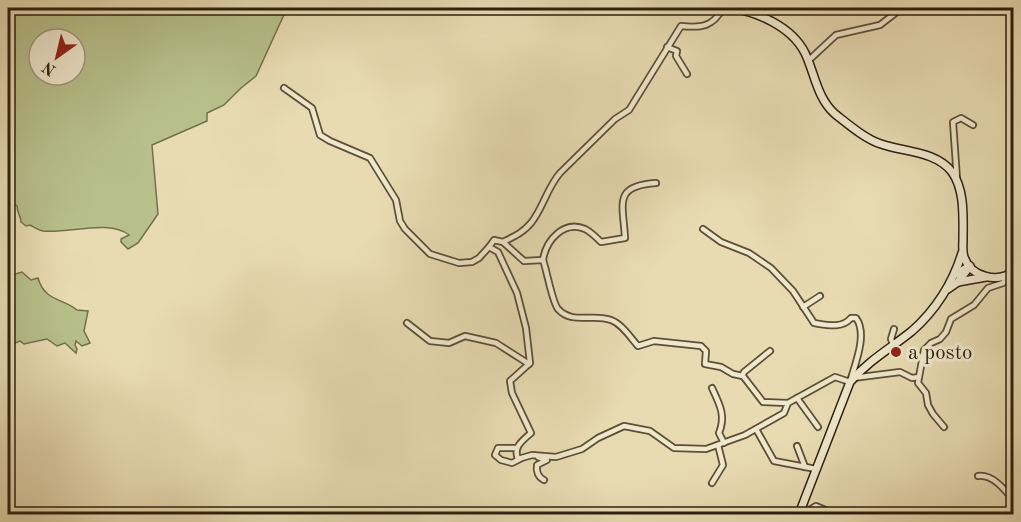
<svg xmlns="http://www.w3.org/2000/svg" width="1021" height="522" viewBox="0 0 1021 522" font-family="'Old Standard TT',serif">
<rect width="100%" height="100%" fill="#e8dbb2"/>
<filter id="stains"><feTurbulence type="fractalNoise" baseFrequency=".00333" numOctaves="4"/><feColorMatrix values="0 0 0 0 .2 0 0 0 0 .09 0 0 0 0 .02 0 0 0 .5 -.17"/></filter>
<radialGradient id="worn" r=".72"><stop offset=".6" stop-color="#630" stop-opacity="0"/><stop offset="1" stop-color="#630" stop-opacity=".3"/></radialGradient>
<g fill="#b7c08b" stroke="#72704c" stroke-width="1.5" fill-rule="evenodd">
<path d="M8,8H287L256,76L241,88L224,105L207,113V121L152,145L158,214L138,243L128,249L121,242V239L129,235C109,219 68,234 43,231C38,230 34,227 30,225L26,226L21,222C21,216 17,213 17,206L10,200H8ZM39,39H75V75H39Z"/>
<path d="M22,272L31,280L38,278C45,302 63,298 77,310L88,311L84,331L90,343L82,346L76,341L75,345L77,349L76,353L65,343L57,346L47,339L24,344L20,341L8,346V276Z"/>
</g>
<g fill="none" stroke-linecap="round" stroke-linejoin="round">
<g stroke="#5c4f37" stroke-width="8">
<g id="minor">
<path d="M764,17L766,8"/>
<path d="M667,47L677,51L676,56L687,74"/>
<path d="M808,61L836,35L880,25L902,8"/>
<path d="M284,88L312,108L320,135L330,141L370,158L396,200L400,221L405,229L430,254L459,263L472,262L479,258L489,247"/>
<path d="M957,179L953,122L961,118L973,125"/>
<path d="M703,229L721,242L749,253L771,268L793,291L814,323C827,325 842,329 851,318H856C868,334 855,364 850,382L835,377L788,403L763,402L743,376L733,374L721,367L705,364L706,351L701,346L654,341L638,346C630,337 622,324 611,320C594,313 572,325 558,309C552,302 547,271 543,260L524,261L503,242L494,240L489,247L498,252L517,293L526,328L530,363L510,381L512,393L531,433C522,441 513,447 518,459L532,455L556,457L582,449L598,438L624,426L650,431L674,448L706,449L745,435L784,413L788,403"/>
<path d="M503,242C513,237 524,232 531,223C543,208 547,188 560,173L615,119L629,110L681,26C701,28 713,27 723,8"/>
<path d="M543,260C546,240 564,220 585,229C591,232 596,237 601,242L625,238C623,203 613,186 656,183"/>
<path d="M803,307L820,296"/>
<path d="M407,323L430,341L449,343L465,336L496,343L529,364"/>
<path d="M893,345L891,339L894,329"/>
<path d="M742,376L744,372L770,351"/>
<path d="M919,377L918,383L926,393L928,405L933,414L944,427"/>
<path d="M853,378L900,372L912,378L919,377L924,350L931,343L940,339L946,332L951,319L974,305L988,288L1003,283L1011,273"/>
<path d="M712,388C720,405 726,416 719,433L724,443"/>
<path d="M797,398L818,427"/>
<path d="M756,429L774,461L816,469"/>
<path d="M797,446L805,467"/>
<path d="M516,448H498L495,455L501,460L512,463L520,459"/>
<path d="M538,457L547,460L537,465C536,471 538,477 544,480"/>
<path d="M978,476C993,474 1005,490 1014,501"/>
<path d="M712,483L723,465L718,445"/>
<path d="M800,510L806,512L816,506L835,514"/>
<path d="M1013,514L1014,510"/>
</g>
</g>
<g stroke="#2d200e" stroke-width="10">
<g id="secondary">
<path d="M729,8C757,11 792,27 805,53C815,74 817,98 835,114C848,124 865,139 881,144C904,152 936,151 952,172C965,190 963,218 963,239C963,245 962,251 964,257C971,277 998,284 1014,271"/>
<path d="M956,274L970,266L958,282"/>
<path d="M948,289L958,282L986,277"/>
<path d="M799,514L850,382C868,361 891,348 912,331C935,311 953,283 962,253"/>
</g>
</g>
<use href="#minor" stroke="#f0e8cd" stroke-width="4.5"/>
<use href="#secondary" stroke="#f0e8cd" stroke-width="7"/>
</g>
<circle fill="#8f2418" stroke="#f0e8cd" stroke-width="2" cx="896" cy="352" r="6"/>
<g text-anchor="middle" stroke-width="6" stroke-linejoin="round" paint-order="stroke">
<g font-size="21" fill="#2d200e" stroke="#f0e8cd" text-anchor="start">
<text x="908" y="359">a posto</text>
</g>
</g>
<rect width="1021" height="522" fill="none" stroke="#e8dbb2" stroke-width="30"/>
<rect x="9" y="9" width="1003" height="504" fill="none" stroke="#2d200e" stroke-width="3"/>
<rect x="15" y="15" width="991" height="492" fill="none" stroke="#2d200e" stroke-width="1.5"/>
<g transform="translate(57 57) rotate(214)"><circle r="28" fill="#f0e8cd" stroke="#a29881" stroke-width="1.5"/>
<path d="M0-4.5L10 22L0 15L-10 22Z" fill="#8f2418"/>
<text y="-9" font-size="16" font-weight="bold" text-anchor="middle" fill="#2d200e">N</text>
</g>
<rect width="100%" height="100%" filter="url(#stains)"/>
<rect width="100%" height="100%" fill="url(#worn)"/>
</svg>
